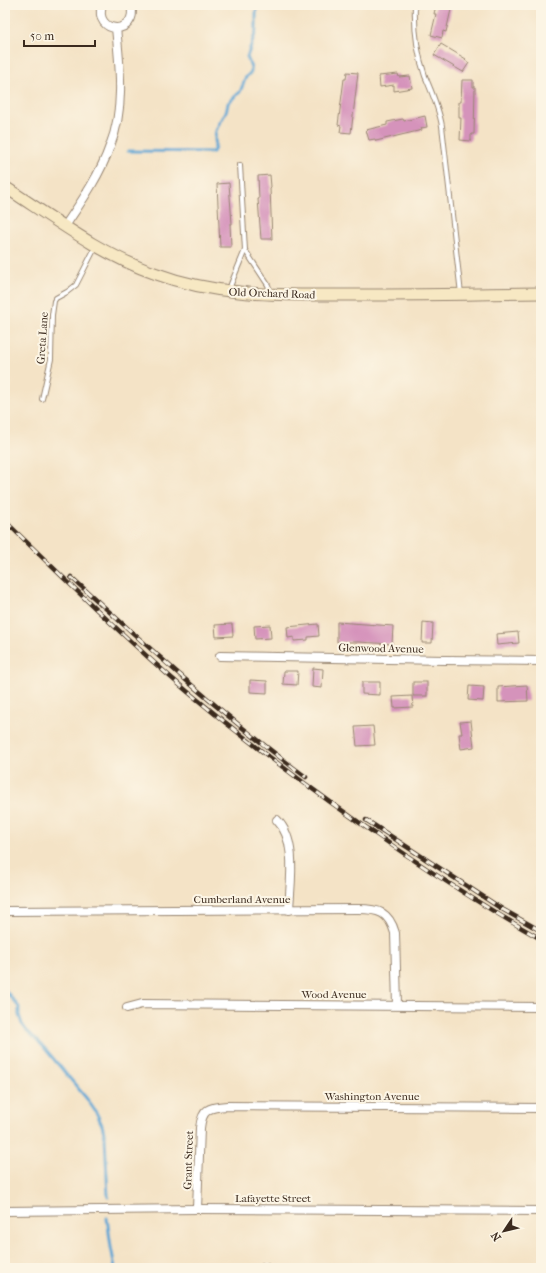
<svg xmlns="http://www.w3.org/2000/svg" width="546" height="1273" viewBox="0 0 546 1273" font-family="'IM FELL French Canon',serif">
<rect width="100%" height="100%" fill="#fcf5e5"/>
<filter id="ink" filterUnits="userSpaceOnUse"><feTurbulence type="fractalNoise" baseFrequency=".025" numOctaves="2"/><feDisplacementMap in="SourceGraphic" scale="8" xChannelSelector="R" yChannelSelector="G"/><feConvolveMatrix kernelMatrix="1 2 1 2 8 2 1 2 1" color-interpolation-filters="sRGB"/></filter>
<filter id="wash" filterUnits="userSpaceOnUse"><feTurbulence type="fractalNoise" baseFrequency=".012" numOctaves="4" result="noise"/><feDisplacementMap in="SourceGraphic" scale="16" xChannelSelector="R" yChannelSelector="G"/><feGaussianBlur stdDeviation="0.9" result="paint"/><feColorMatrix in="noise" values="0 0 0 0 0 0 0 0 0 0 0 0 0 0 0 0 0 1.4 0 .05"/><feComposite in="paint" operator="in"/></filter>
<g filter="url(#wash)">
<rect width="100%" height="100%" fill="#f4e3c6"/>
<g fill="none" stroke-linecap="round" stroke-linejoin="round">
<g stroke="#5da5d4" stroke-width="3">
<path d="M128,151L213,152C218,143 213,138 216,131C219,121 227,116 228,103L240,92L246,77L251,72V67L247,57L256,31V14L257,5"/>
<path d="M5,990L19,1007V1015L22,1024L27,1031L38,1041L47,1051L87,1099L97,1114L102,1125L105,1137L108,1197"/>
<path d="M107,1218L111,1247L115,1268"/>
</g>
</g>
<g id="blocks">
<g fill="#d593bb">
<path d="M436,5H452L446,32L443,31L442,38L431,35L436,14H434Z"/>
<path d="M441,44L466,59L465,60L469,63L463,72L434,55Z"/>
<path d="M347,72L358,73L351,133L340,132L341,126L338,125L344,79H346Z"/>
<path d="M398,74L399,77L410,76L412,88L394,91V85L380,87L379,76Z"/>
<path d="M462,80H473V87H475L474,134H471V141L460,140L461,118H459V102H461Z"/>
<path d="M425,116L427,127L421,128L422,130L376,141L375,139L369,140L366,130L387,125V122L403,119L404,121Z"/>
<path d="M270,175L271,187L270,188L272,239H261L258,199H259L258,176Z"/>
<path d="M229,183L232,224H230L231,247H220L217,184Z"/>
<path d="M337,622L393,626L392,644L358,642H337Z"/>
<path d="M423,622L433,623L432,643H422Z"/>
<path d="M232,624L233,636L216,637L215,625Z"/>
<path d="M318,624L319,636L308,637V640L294,641V637L288,638L287,627Z"/>
<path d="M270,625L271,638L255,639L254,626Z"/>
<path d="M518,632L519,643L497,645L496,634Z"/>
<path d="M313,668L323,669L322,688L312,687Z"/>
<path d="M284,671H298L297,685L283,684Z"/>
<path d="M250,680L267,681V693L250,692Z"/>
<path d="M362,682H380V695L362,694Z"/>
<rect x="413" y="682" width="14" height="14"/>
<path d="M527,685L528,701L498,702V687Z"/>
<path d="M469,686L484,687L483,701L468,700Z"/>
<path d="M412,696L413,707L394,708L393,697Z"/>
<path d="M471,721L474,747L461,749L459,734H462L460,722Z"/>
<path d="M373,726L375,745L357,746L355,727Z"/>
</g>
</g>
</g>
<g filter="url(#ink)">
<use href="#blocks" fill-opacity="0" stroke="#988672" stroke-width="1"/>
<g fill="none" stroke-linecap="round" stroke-linejoin="round">
<g stroke="#988672" stroke-width="6">
<g id="lane">
<path d="M415,5C414,29 417,53 425,76C432,93 439,108 442,126L461,294"/>
<path d="M240,165L245,250L268,285L271,293"/>
<path d="M230,291L231,284L245,250"/>
<path d="M42,399L51,359L52,315L54,301L56,298L67,292L76,285L96,246"/>
</g>
</g>
<g stroke="#988672" stroke-width="10">
<g id="street">
<path d="M102,5C93,35 139,36 131,5"/>
<path d="M65,226C82,201 100,175 110,146C125,109 120,67 116,28"/>
<path d="M220,656L445,660L541,661"/>
<path d="M277,820C298,841 290,883 289,910"/>
<path d="M5,911L358,909C379,909 389,912 395,933L397,1005"/>
<path d="M127,1008L142,1004L541,1007"/>
<path d="M197,1209L200,1128C202,1109 209,1107 227,1106L541,1108"/>
<path d="M5,1211L197,1209L541,1211"/>
<path d="M265,1267V1268"/>
</g>
</g>
<g stroke="#988672" stroke-width="13">
<path id="secondary" d="M5,187C53,218 100,254 154,273C221,298 284,295 354,295C416,295 479,294 541,293"/>
</g>
<use href="#lane" stroke="#fff" stroke-width="4"/>
<use href="#street" stroke="#fff" stroke-width="8"/>
<use href="#secondary" stroke="#f7e8c3" stroke-width="11"/>
<g stroke="#3b2a1e" stroke-width="4.5">
<g id="rail">
<path d="M5,521C65,579 124,638 188,692C254,747 324,799 396,848C443,880 491,911 541,939"/>
<path d="M71,577C147,646 223,716 306,777"/>
<path d="M366,820L502,909L541,931"/>
</g>
</g>
<use href="#rail" stroke="#fcf5e5" stroke-width="3" stroke-dasharray="9" stroke-linecap="butt"/>
</g>
</g>
<g text-anchor="middle" stroke-width="4" stroke-linejoin="round" paint-order="stroke">
<g font-size="11" fill="#3b2a1e" stroke="#fcf5e5">
<text transform="translate(272 293) rotate(2)" y="4">Old Orchard Road</text>
<text transform="translate(42 338) rotate(-86)" y="4">Greta Lane</text>
<text transform="translate(381 648) rotate(1)" y="4">Glenwood Avenue</text>
<text x="242" y="903">Cumberland Avenue</text>
<text x="334" y="998">Wood Avenue</text>
<text x="372" y="1100">Washington Avenue</text>
<text transform="translate(188 1160) rotate(-88)" y="4">Grant Street</text>
<text x="273" y="1202">Lafayette Street</text>
</g>
</g>
<rect width="546" height="1273" fill="none" stroke="#fcf5e5" stroke-width="20"/>
<g transform="translate(504 1231) rotate(235)" stroke="#fcf5e5" stroke-width="3" paint-order="stroke">
<path d="M0-3L7 15L0 10L-7 15Z" fill="#3b2a1e"/>
<text y="-6" font-size="11" font-weight="bold" text-anchor="middle" fill="#3b2a1e">N</text>
</g>
<path d="M24 40v6h71v-6" fill="none" stroke="#3b2a1e" stroke-width="2"/>
<text x="30" y="40" font-size="12" fill="#3b2a1e" stroke="#fcf5e5" stroke-width="3" paint-order="stroke">50 m</text>
</svg>
